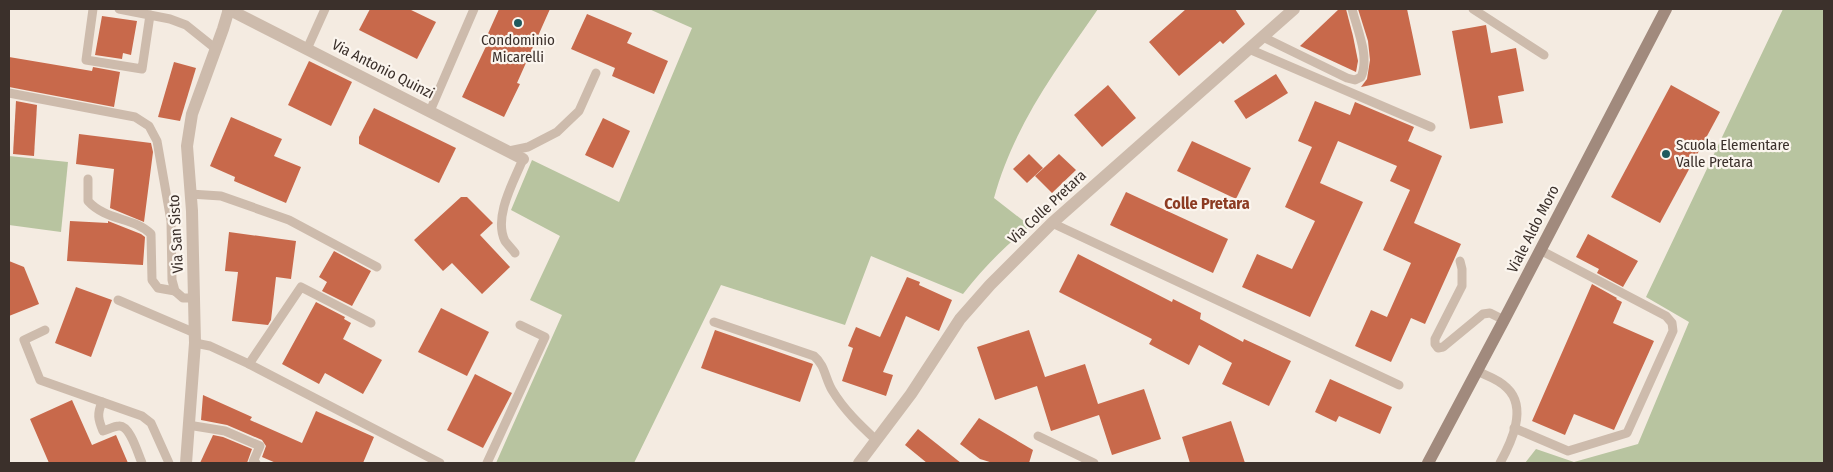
<svg xmlns="http://www.w3.org/2000/svg" width="1833" height="472" viewBox="0 0 1833 472" font-family="'Fira Sans Condensed',sans-serif">
<rect width="100%" height="100%" fill="#f4ebe1"/>
<g fill="#b8c4a0">
<path d="M649,9H1098C1056,70 1014,125 994,198L1030,226C1005,246 983,268 963,294L871,256L845,325L721,285L634,463H496L562,315L530,300L560,236L511,210L532,160L619,202L692,28Z"/>
<path d="M1783,9H1824V463H1525L1536,449L1574,462L1638,444L1689,322L1646,297Z"/>
<path d="M9,156L68,162L61,232L9,225Z"/>
</g>
<g fill="#c8694b">
<path d="M370,9H409L436,22L417,59L359,30Z"/>
<path d="M499,9H550L517,83L520,84L504,117L462,97L489,40L486,38Z"/>
<path d="M1186,9H1235L1245,24L1223,44L1220,41L1179,76L1149,42Z"/>
<path d="M1339,9H1346L1353,36L1358,61L1356,72L1300,46Z"/>
<path d="M1358,9H1407L1421,75L1361,87L1367,79L1370,60L1368,41Z"/>
<path d="M587,14L632,33L627,43L668,61L654,94L612,76L615,68L571,49Z"/>
<path d="M102,16L137,21L131,55L123,53L122,59L95,55Z"/>
<path d="M1486,25L1491,53L1516,48L1524,91L1498,96L1503,123L1470,129L1452,31Z"/>
<path d="M9,57L92,71L93,67L120,72L114,107L9,87Z"/>
<path d="M309,61L352,82L331,126L288,105Z"/>
<path d="M174,62L196,68L180,121L158,117Z"/>
<path d="M1276,74L1288,93L1246,119L1234,101Z"/>
<path d="M1108,85L1136,118L1102,147L1074,115Z"/>
<path d="M1671,85L1720,112L1660,223L1611,197Z"/>
<path d="M16,101L37,105L34,156L13,154Z"/>
<path d="M1315,101L1350,115L1355,102L1414,127L1408,141L1442,156L1414,223L1461,244L1425,324L1411,318L1391,362L1355,346L1371,310L1387,317L1411,263L1383,250L1410,190L1390,181L1397,166L1338,141L1320,183L1363,202L1310,317L1242,287L1257,254L1292,269L1315,221L1285,207L1312,147L1298,141Z"/>
<path d="M374,108L456,148L439,183L359,144V137Z"/>
<path d="M231,117L282,139L274,156L301,167L286,203L234,181L235,177L210,166Z"/>
<path d="M603,118L630,131L613,168L585,155Z"/>
<path d="M79,134L151,143L153,152L144,222L110,208L114,169L76,164Z"/>
<path d="M1192,141L1251,168L1236,199L1177,171Z"/>
<path d="M1029,154L1043,168L1027,183L1013,169Z"/>
<path d="M1059,154L1076,170L1052,193L1035,176Z"/>
<path d="M1126,192L1228,239L1213,273L1110,225Z"/>
<path d="M461,197H467L493,223L480,235L510,267L482,294L452,263L443,271L414,240Z"/>
<path d="M70,221L108,223V221L141,234L145,237L143,265L67,261Z"/>
<path d="M229,232L296,241L291,279L276,277L271,320L268,325L232,321L238,272L225,271Z"/>
<path d="M1588,234L1638,261L1623,287L1597,273L1599,269L1576,257Z"/>
<path d="M334,251L371,271L352,306L322,291L327,282L319,277Z"/>
<path d="M1078,254L1172,302L1173,299L1201,313L1200,319L1243,342L1244,339L1291,361L1269,406L1222,384L1232,363L1199,345L1189,365L1149,344L1152,339L1059,292Z"/>
<path d="M9,261L24,267L39,304L9,316Z"/>
<path d="M907,277L920,282L919,285L952,300L939,331L906,316L883,372L893,375L886,396L842,381L853,348L848,346L856,327L880,337Z"/>
<path d="M1592,284L1617,298L1616,299L1622,302L1613,323L1654,341L1614,430L1574,414L1565,435L1532,421Z"/>
<path d="M76,287L112,300L91,357L55,343Z"/>
<path d="M316,302L345,317L344,319L351,323L343,339L382,360L363,394L325,373L319,384L282,364Z"/>
<path d="M441,308L489,332L467,376L418,352Z"/>
<path d="M715,330L813,364L800,402L701,368Z"/>
<path d="M1029,330L1045,377L1085,364L1098,404L1144,389L1161,439L1112,455L1099,415L1051,431L1037,386L995,400L977,347Z"/>
<path d="M475,374L512,393L483,448L447,430Z"/>
<path d="M1330,379L1392,407L1380,434L1339,416L1336,422L1315,412Z"/>
<path d="M203,395L252,417L250,420L302,443L316,411L374,437L363,463H276L262,457L266,446L262,440L227,425L201,420Z"/>
<path d="M72,400L92,445L116,435L128,463H49L30,419Z"/>
<path d="M979,418L1033,450L1029,463H993L980,459L960,444Z"/>
<path d="M1231,421L1245,463H1190L1182,437Z"/>
<path d="M918,429L961,463H927L905,445Z"/>
<path d="M213,435L223,437L252,449L247,463H200Z"/>
</g>
<g fill="none" stroke-linecap="round" stroke-linejoin="round">
<g stroke="#cdbbac" stroke-width="9">
<path d="M93,9L86,60L142,69L150,15"/>
<path d="M119,9L170,19L186,25L216,49"/>
<path d="M1473,9L1544,55"/>
<path d="M1263,37L1347,78L1355,80L1361,77C1370,57 1357,29 1352,9"/>
<path d="M307,49L325,9"/>
<path d="M1249,49L1431,127"/>
<path d="M9,93L135,117L149,126L157,141L171,221L172,280L175,291L183,298H194"/>
<path d="M430,111L474,9"/>
<path d="M508,151L528,147L557,132L579,111L596,73"/>
<path d="M88,179V201C106,221 134,217 151,234L152,280L158,288L175,291"/>
<path d="M190,194L221,196L289,220L377,267"/>
<path d="M1052,223L1399,385"/>
<path d="M515,253C512,249 508,245 505,241C493,217 514,181 523,159"/>
<path d="M1460,261L1462,269V286L1435,339V344L1438,348L1443,347L1483,314L1490,313L1504,320"/>
<path d="M118,300L195,333"/>
<path d="M714,322L814,356C825,365 825,378 832,390C844,410 860,425 876,440"/>
<path d="M45,330L24,340L40,380L142,416L151,423L169,463"/>
<path d="M195,343L210,346L249,364L440,463"/>
<path d="M249,364L301,287L371,323"/>
<path d="M1477,371C1487,376 1499,379 1507,388C1528,408 1511,443 1500,463"/>
<path d="M102,402C97,414 98,419 103,431C107,430 114,426 119,426C130,425 138,454 142,463"/>
<path d="M188,425L225,431L260,446L253,462L256,463"/>
<path d="M1514,428L1568,451L1627,433L1673,331L1672,323L1666,316L1540,250"/>
<path d="M1038,436L1094,463"/>
<path d="M487,463L545,337L520,325"/>
</g>
<g stroke="#cdbbac" stroke-width="12">
<path d="M228,9L523,159"/>
<path d="M186,463L195,343L192,211L187,146L192,114L223,29L229,9"/>
<path d="M859,463L911,394L960,319L990,285L1052,223L1294,9"/>
</g>
<path stroke="#a18a7d" stroke-width="12" d="M1428,463L1504,320L1666,9"/>
</g>
<g fill="#1f5a5e" stroke="#fbf5ee" stroke-width="2">
<circle cx="518" cy="23" r="5"/>
<circle cx="1666" cy="154" r="5"/>
</g>
<g text-anchor="middle" stroke-width="4.5" stroke-linejoin="round" paint-order="stroke">
<g font-size="15" fill="#3b302b" stroke="#fbf5ee">
<text x="518" y="45">Condominio<tspan x="518" dy="17">Micarelli</tspan></text>
<text x="1676" y="150" text-anchor="start">Scuola Elementare<tspan x="1676" dy="17">Valle Pretara</tspan></text>
</g>
<g font-size="15" fill="#3b302b" stroke="#fbf5ee">
<text transform="translate(383 69) rotate(27)" y="5">Via Antonio Quinzi</text>
<text transform="translate(1047 207) rotate(-43)" y="5">Via Colle Pretara</text>
<text transform="translate(1533 229) rotate(-63)" y="5">Viale Aldo Moro</text>
<text transform="translate(176 234) rotate(-93)" y="5">Via San Sisto</text>
</g>
<g font-size="16" font-weight="bold" fill="#8c3b22" stroke="#fbf5ee">
<text x="1207" y="209">Colle Pretara</text>
</g>
</g>
<rect width="1833" height="472" fill="none" stroke="#3b302b" stroke-width="20"/>
</svg>
